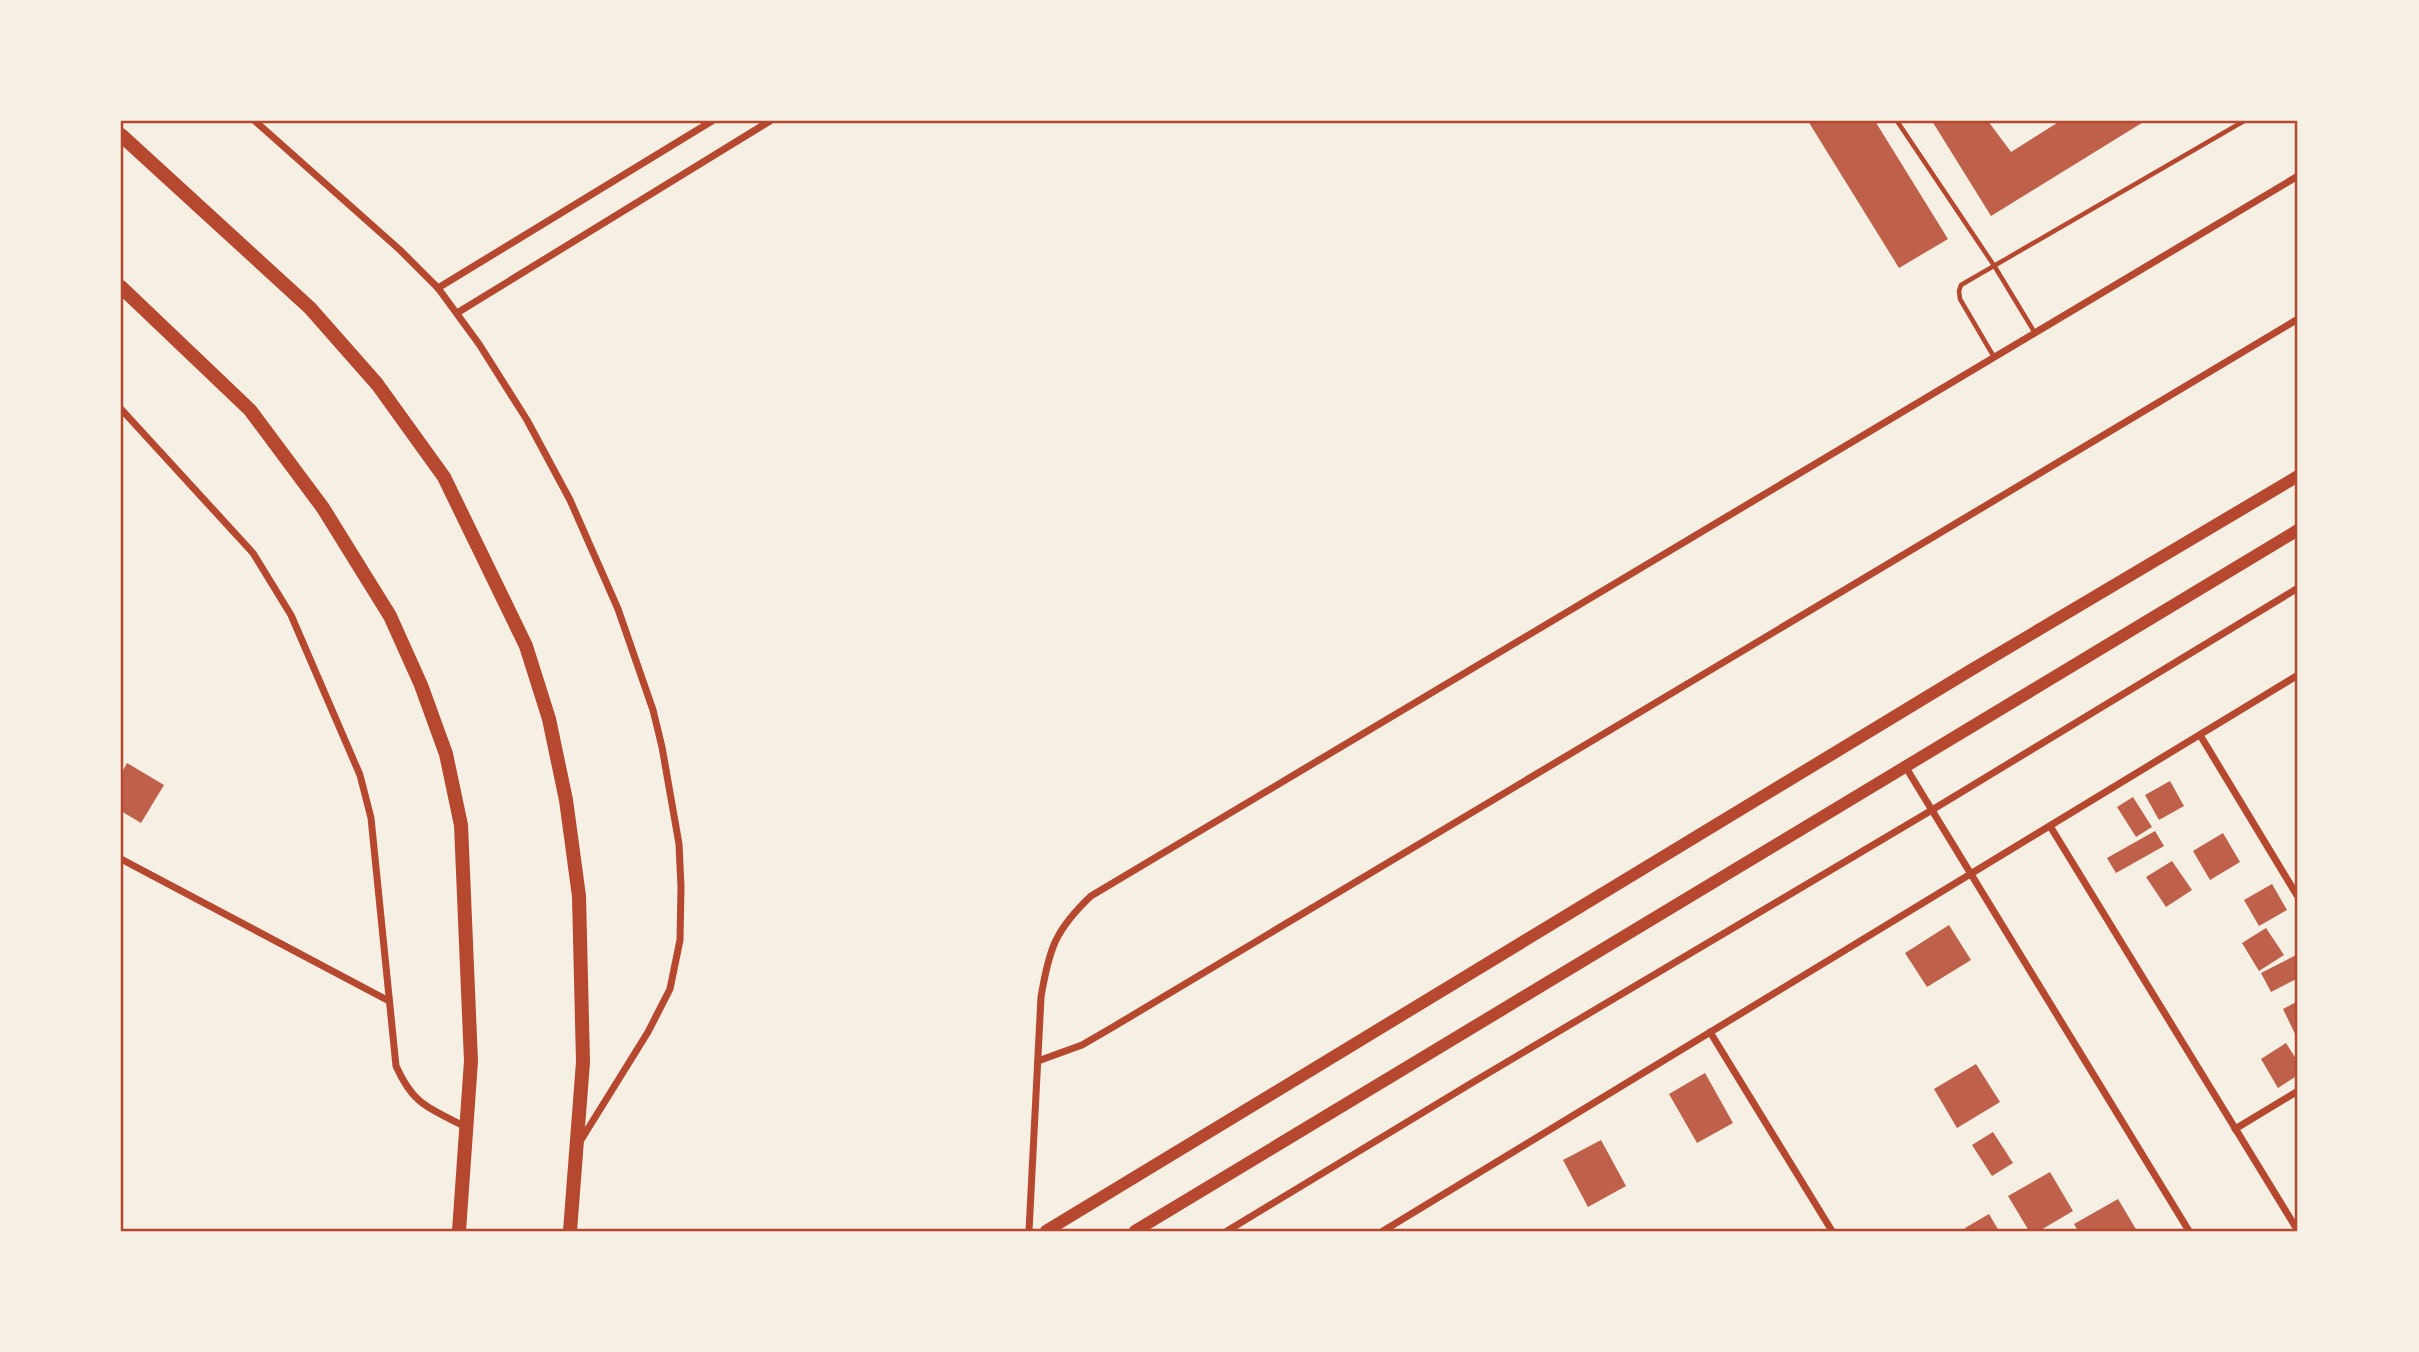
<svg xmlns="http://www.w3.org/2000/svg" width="2419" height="1352" viewBox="0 0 2419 1352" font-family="Jost,sans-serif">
<rect width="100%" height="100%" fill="#f6efe4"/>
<g fill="#bf614a">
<path d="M1808,121H1875L1948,239L1899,268Z"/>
<path d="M1932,121H1988L2011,152L2060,121H2145L1991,216Z"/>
<path d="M127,763L164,785L141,823L121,811V774Z"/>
<path d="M2170,781L2184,806L2159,820L2145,795Z"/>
<path d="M2133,797L2152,827L2136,837L2117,807Z"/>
<path d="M2155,831L2164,846L2116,873L2107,858Z"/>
<path d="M2223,833L2240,862L2210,880L2193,851Z"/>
<path d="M2172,861L2192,890L2166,907L2146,877Z"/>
<path d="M2272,884L2287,910L2259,926L2244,900Z"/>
<path d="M1949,925L1971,960L1927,987L1905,953Z"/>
<path d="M2266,928L2284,955L2259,971L2242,943Z"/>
<path d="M2298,954V978L2271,992L2261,973Z"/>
<path d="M2298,1001V1040L2283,1009Z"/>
<path d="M2286,1043L2298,1062V1075L2278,1088L2261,1059Z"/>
<path d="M1976,1064L2000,1102L1957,1128L1934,1089Z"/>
<path d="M1705,1073L1733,1123L1697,1143L1669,1094Z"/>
<path d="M1993,1132L2013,1163L1992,1176L1972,1145Z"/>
<path d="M1601,1140L1626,1186L1588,1207L1563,1160Z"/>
<path d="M2050,1172L2073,1211L2039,1231H2029L2008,1196Z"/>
<path d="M2118,1199L2137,1231H2078L2074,1224Z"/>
<path d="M1989,1214L1999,1231H1967L1965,1228Z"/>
</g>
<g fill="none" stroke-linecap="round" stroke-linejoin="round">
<g stroke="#b5482f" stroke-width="4.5">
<path d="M1897,121L1995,267L2035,333"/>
<path d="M1994,357L1960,299L1959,291L1961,285L2244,121"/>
</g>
<g stroke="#b5482f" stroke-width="7">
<path d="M255,121L400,250L438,288L479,344L527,420L570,500L618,609L653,710L662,747L679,844L681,887L680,940L670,989L648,1032L581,1140"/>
<path d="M438,288L712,121"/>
<path d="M457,313L770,121"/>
<path d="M121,409L253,553L291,615L360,775L371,818L396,1066C414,1106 429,1108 466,1127"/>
<path d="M2200,735L2298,897"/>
<path d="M1905,766L2189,1231"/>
<path d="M2050,826L2298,1231"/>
<path d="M121,859L389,1001"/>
<path d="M1710,1032L1832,1231"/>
<path d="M1038,1061L1082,1045L1113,1027L2298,319"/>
<path d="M2235,1129L2298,1091"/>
<path d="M1029,1231L1041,997C1049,949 1055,930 1091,896L2298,176"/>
<path d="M1227,1231L1475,1081L1932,810L2298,588"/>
<path d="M1383,1231L2298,675"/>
</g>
<g stroke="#b5482f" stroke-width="12">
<path d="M1046,1231L1971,670L2298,476"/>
<path d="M1135,1231L2298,530"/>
</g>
<g stroke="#b5482f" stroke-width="14">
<path d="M121,135L310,308L377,384L444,477L526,646L549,719L566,800L579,896L583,1062L570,1231"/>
<path d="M121,287L250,410L323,508L390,616L421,685L446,754L461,825L471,1061L459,1231"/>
</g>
</g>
<rect width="2419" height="1352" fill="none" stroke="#f6efe4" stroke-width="245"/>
<rect x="122" y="122" width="2174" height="1108" fill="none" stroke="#b5482f" stroke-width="2.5"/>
</svg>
